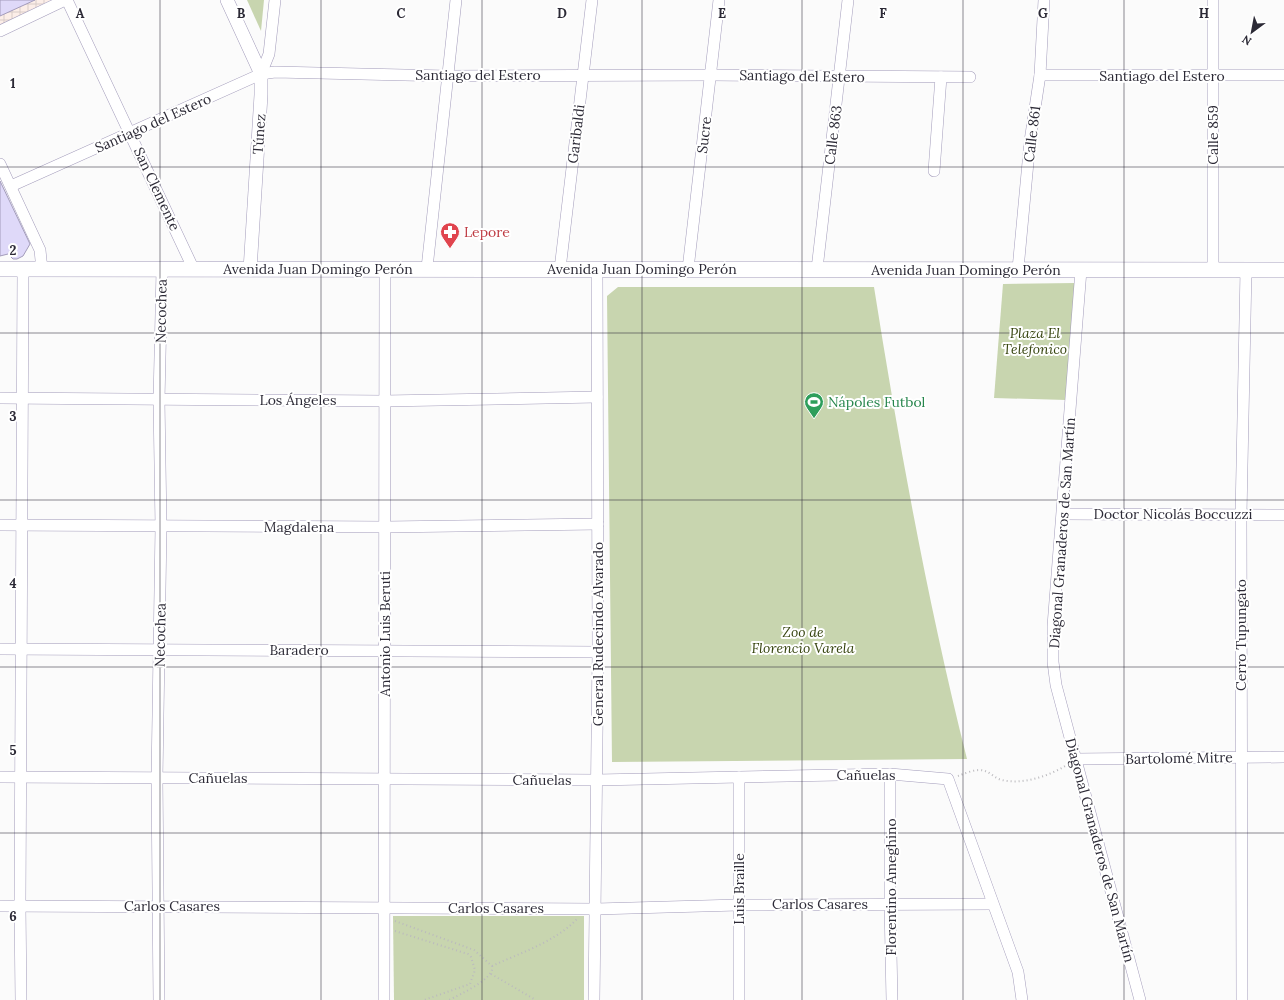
<svg xmlns="http://www.w3.org/2000/svg" width="1284" height="1000" viewBox="0 0 1284 1000" font-family="Lora,serif">
<defs>
<pattern id="industrial-grid" width="8" height="8" patternUnits="userSpaceOnUse"><rect width="8" height="8" fill="#fceee8"/><path d="M0 4h8M4 0v8" fill="none" stroke="#d8ccc8"/></pattern>
</defs>
<rect width="100%" height="100%" fill="#fbfbfb"/>
<path fill="url(#industrial-grid)" d="M0,0H51L0,25Z"/>
<g fill="#c8d5af">
<path d="M247,0H264L261,31Z"/>
<path d="M1075,283L1066,400L994,398L1003,284Z"/>
<path d="M618,287H874C899,445 928,604 967,759L612,762L607,296Z"/>
<path d="M393,916H584V1000H394Z"/>
</g>
<g fill="#dfd9f9" stroke="#a39cbb">
<path d="M0,0H35L0,16Z"/>
<path d="M0,181L30,244L23,256L17,259H13L8,254L0,256Z"/>
</g>
<g fill="none" stroke-linecap="round" stroke-linejoin="round">
<g stroke="#a39cbb" stroke-width="12">
<g id="minor">
<path d="M67,0L194,270"/>
<path d="M0,31L65,0"/>
<path d="M261,74L269,54L275,0"/>
<path d="M1040,75H1284"/>
<path d="M0,164L40,250L42,270"/>
<path d="M934,171L941,77"/>
<path d="M11,186L261,74L275,72L448,76L712,75L970,77"/>
<path d="M427,268L456,0"/>
<path d="M560,269L592,0"/>
<path d="M688,269L719,0"/>
<path d="M817,269L848,0"/>
<path d="M1018,269L1030,141L1040,75L1044,0"/>
<path d="M1213,269V0"/>
<path d="M1081,270L1053,626V662L1056,685L1140,1000"/>
<path d="M0,398L384,401L597,397"/>
<path d="M1063,514L1284,515"/>
<path d="M0,525L386,527L598,524"/>
<path d="M0,649L598,652"/>
<path d="M1075,759L1284,757"/>
<path d="M890,774V904L892,1000"/>
<path d="M0,777L597,780L890,774L948,779L1018,972L1022,1000"/>
<path d="M0,906L596,909L738,905L992,904"/>
<path d="M21,1000L20,906L23,270"/>
<path d="M159,1000L157,778L161,527L159,400L162,270"/>
<path d="M384,1000L385,269"/>
<path d="M594,1000L598,652L597,269"/>
<path d="M739,1000V777"/>
<path d="M1242,1000L1241,515L1246,270"/>
</g>
</g>
<g stroke="#a39cbb" stroke-width="14">
<path id="tertiary" d="M227,0L261,74V95L250,270"/>
</g>
<g stroke="#a39cbb" stroke-width="16">
<path id="secondary" d="M0,269L1284,270"/>
</g>
<g stroke="#bbbabe" stroke-width="2" stroke-dasharray="1 3" stroke-linecap="butt">
<path d="M958,776C966,773 977,768 985,771C991,773 996,779 1002,780C1023,785 1049,776 1067,765"/>
<path d="M395,921L474,950L492,966C496,978 459,995 449,1000"/>
<path d="M395,931L468,954L471,957L475,970L470,984L424,1000"/>
<path d="M492,966C520,953 555,942 577,919"/>
<path d="M491,974L536,1000"/>
</g>
<use href="#minor" stroke="#fff" stroke-width="11"/>
<use href="#tertiary" stroke="#fff" stroke-width="13"/>
<use href="#secondary" stroke="#fff" stroke-width="15"/>
</g>
<path fill="none" stroke="#2c2a36" stroke-width="1" stroke-opacity="0.55" d="M160,0V1000M321,0V1000M482,0V1000M642,0V1000M802,0V1000M963,0V1000M1124,0V1000M0,167H1284M0,333H1284M0,500H1284M0,667H1284M0,833H1284"/>
<defs>
<g id="pharmacy-pin" transform="scale(1)"><path d="M0 17L-7.5 6A9.5 9.5 0 1 1 7.5 6Z" fill="#e0444e" stroke="#fff"/><path d="M-2-6h4v4h4v4h-4v4h-4v-4h-4v-4h4Z" fill="#fff"/></g>
<g id="stadium-pin" transform="scale(1)"><path d="M0 17L-7.5 6A9.5 9.5 0 1 1 7.5 6Z" fill="#2e9e5b" stroke="#fff"/><path d="M0-5a6.5 5 0 1 0 0 10a6.5 5 0 1 0 0-10ZM-3.5-1.8h7v3.6h-7Z" fill="#fff"/></g>
</defs>
<g fill-rule="evenodd">
<use href="#pharmacy-pin" x="450" y="232"/>
<use href="#stadium-pin" x="814" y="402"/>
</g>
<g text-anchor="middle" stroke-width="4" stroke-linejoin="round" paint-order="stroke">
<g font-size="14" fill="#2c2a36" stroke="#fff">
<text x="478" y="80">Santiago del Estero</text>
<text transform="translate(802 76) rotate(1)" y="5">Santiago del Estero</text>
<text x="1162" y="81">Santiago del Estero</text>
<text transform="translate(153 123) rotate(-24)" y="5">Santiago del Estero</text>
<text transform="translate(259 134) rotate(-86)" y="5">Túnez</text>
<text transform="translate(576 134) rotate(-83)" y="5">Garibaldi</text>
<text transform="translate(1032 134) rotate(-83)" y="5">Calle 861</text>
<text transform="translate(704 135) rotate(-83)" y="5">Sucre</text>
<text transform="translate(833 135) rotate(-83)" y="5">Calle 863</text>
<text transform="translate(1213 135) rotate(-90)" y="5">Calle 859</text>
<text transform="translate(157 189) rotate(65)" y="5">San Clemente</text>
<text x="318" y="274">Avenida Juan Domingo Perón</text>
<text x="642" y="274">Avenida Juan Domingo Perón</text>
<text x="966" y="275">Avenida Juan Domingo Perón</text>
<text transform="translate(161 311) rotate(-89)" y="5">Necochea</text>
<text x="298" y="405">Los Ángeles</text>
<text x="1173" y="519">Doctor Nicolás Boccuzzi</text>
<text x="299" y="532">Magdalena</text>
<text transform="translate(1062 533) rotate(-86)" y="5">Diagonal Granaderos de San Martín</text>
<text transform="translate(385 634) rotate(-90)" y="5">Antonio Luis Beruti</text>
<text transform="translate(598 634) rotate(-90)" y="5">General Rudecindo Alvarado</text>
<text transform="translate(160 635) rotate(-89)" y="5">Necochea</text>
<text transform="translate(1241 635) rotate(-90)" y="5">Cerro Tupungato</text>
<text x="299" y="655">Baradero</text>
<text transform="translate(1179 758) rotate(-1)" y="5">Bartolomé Mitre</text>
<text x="866" y="780">Cañuelas</text>
<text x="218" y="783">Cañuelas</text>
<text x="542" y="785">Cañuelas</text>
<text transform="translate(1100 850) rotate(75)" y="5">Diagonal Granaderos de San Martín</text>
<text transform="translate(891 887) rotate(-90)" y="5">Florentino Ameghino</text>
<text transform="translate(739 889) rotate(-90)" y="5">Luis Braille</text>
<text x="820" y="909">Carlos Casares</text>
<text x="172" y="911">Carlos Casares</text>
<text x="496" y="913">Carlos Casares</text>
</g>
<g font-size="14" fill="#be3a42" stroke="#fff" text-anchor="start">
<text x="464" y="237">Lepore</text>
</g>
<g font-size="14" font-style="italic" fill="#36440e" stroke="#fff">
<text x="1035" y="338">Plaza El<tspan x="1035" dy="16">Telefonico</tspan></text>
<text x="803" y="637">Zoo de<tspan x="803" dy="16">Florencio Varela</tspan></text>
</g>
<g font-size="14" fill="#27864d" stroke="#fff" text-anchor="start">
<text x="828" y="407">Nápoles Futbol</text>
</g>
</g>
<g font-size="13" text-anchor="middle" font-weight="bold" fill="#2c2a36" stroke="#fff" stroke-width="4" stroke-linejoin="round" paint-order="stroke">
<text x="80" y="18">A</text>
<text x="241" y="18">B</text>
<text x="401" y="18">C</text>
<text x="562" y="18">D</text>
<text x="722" y="18">E</text>
<text x="883" y="18">F</text>
<text x="1043" y="18">G</text>
<text x="1204" y="18">H</text>
<text x="13" y="88">1</text>
<text x="13" y="255">2</text>
<text x="13" y="421">3</text>
<text x="13" y="588">4</text>
<text x="13" y="755">5</text>
<text x="13" y="921">6</text>
</g>
<g transform="translate(1252 32) rotate(212)" stroke="#ffffff" stroke-width="3" paint-order="stroke">
<path d="M0-3L7 15L0 10L-7 15Z" fill="#2c2a36"/>
<text y="-6" font-size="11" font-weight="bold" text-anchor="middle" fill="#2c2a36">N</text>
</g>
</svg>
